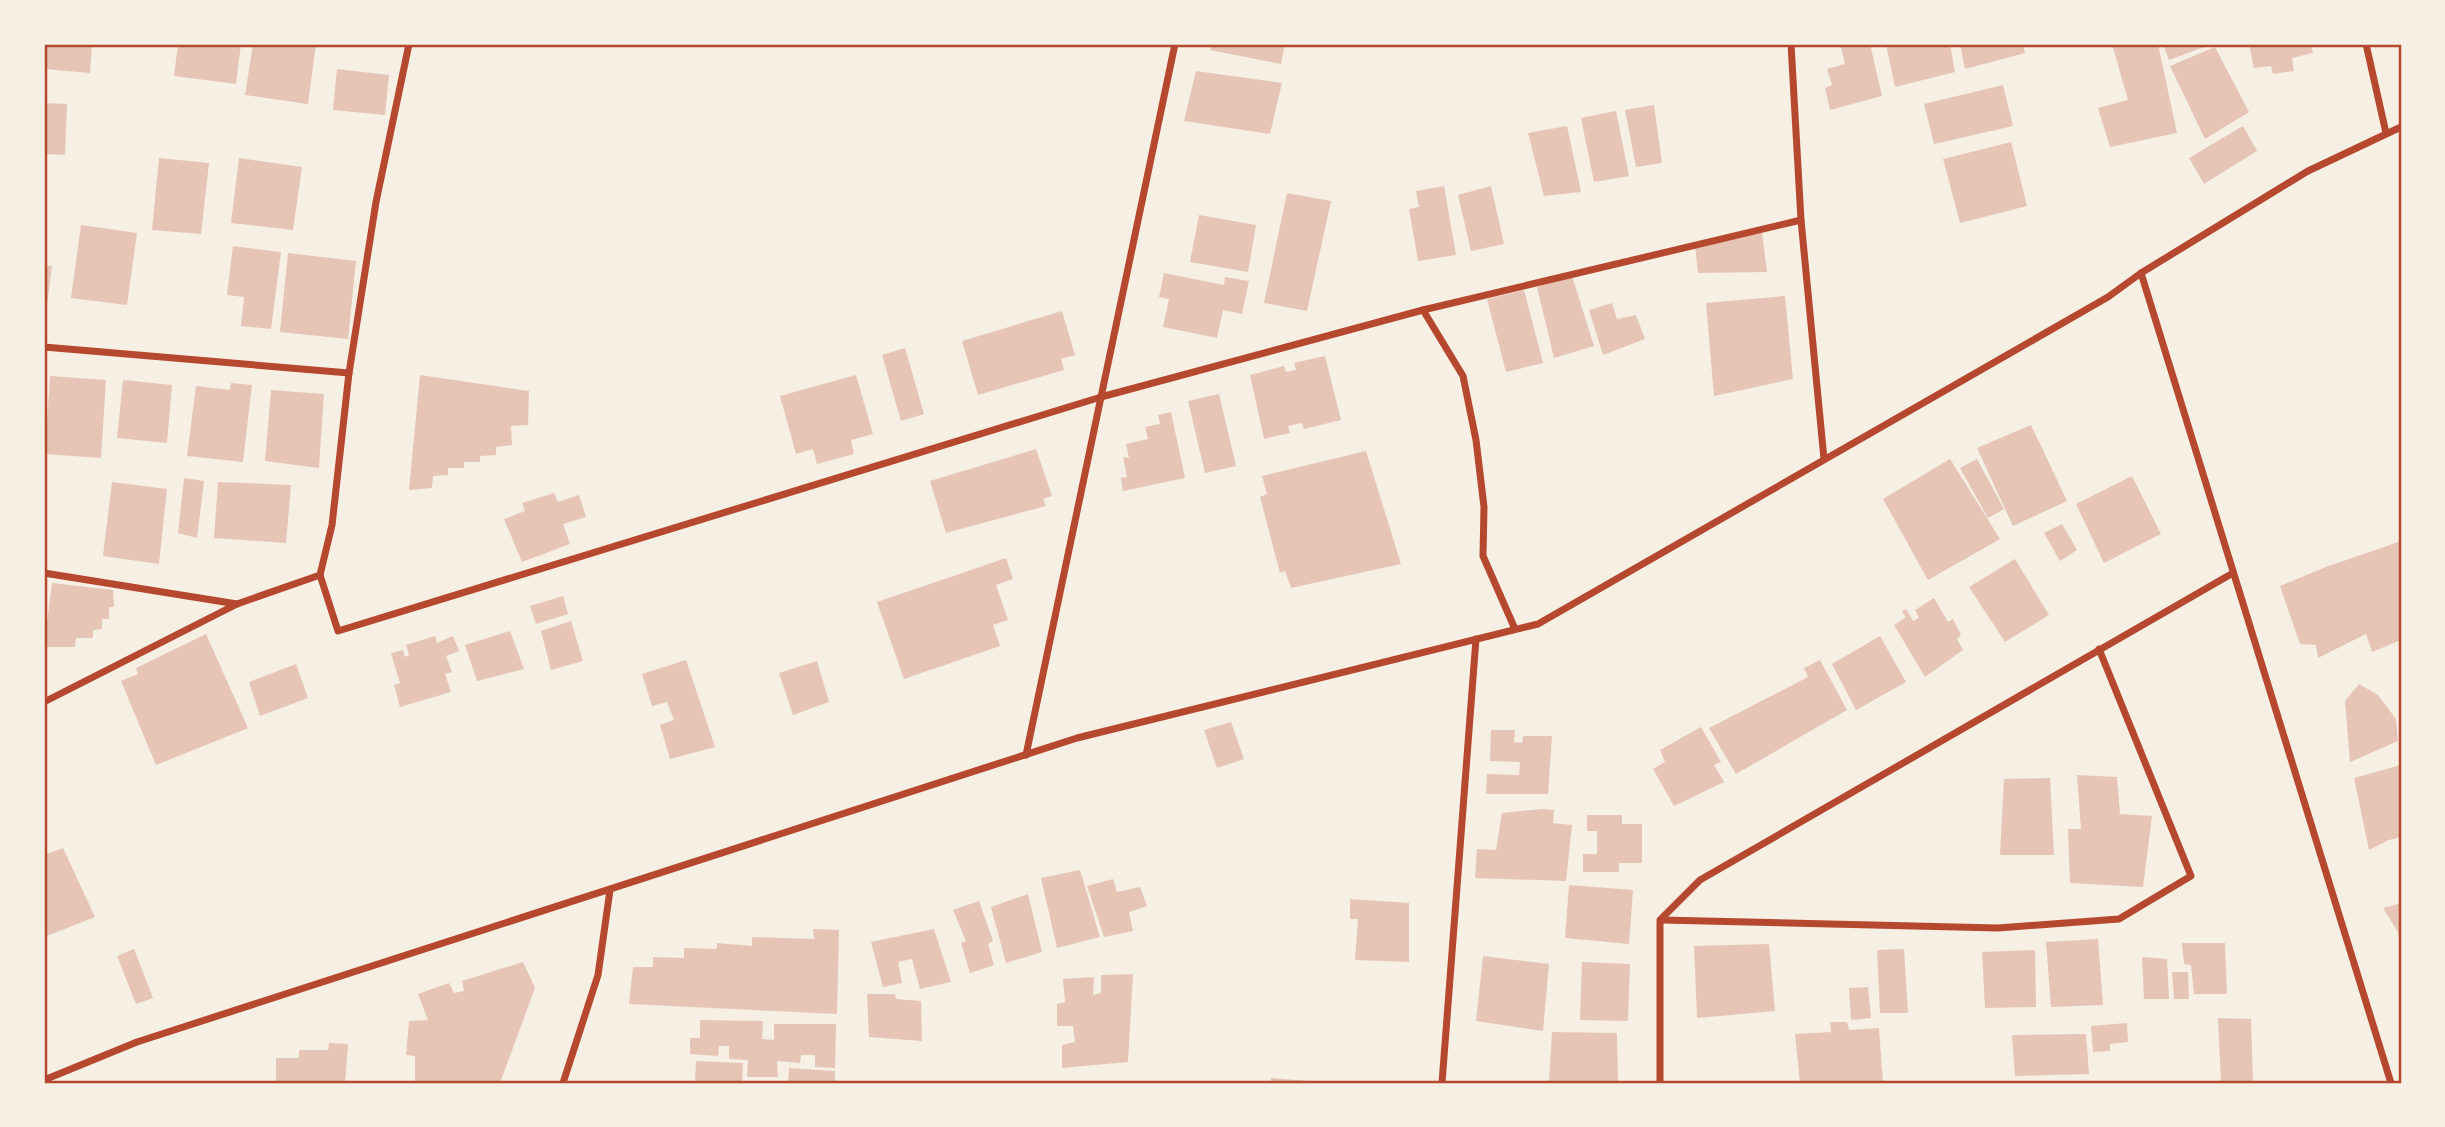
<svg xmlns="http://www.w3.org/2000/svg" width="2445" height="1127" viewBox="0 0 2445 1127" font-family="'Public Sans',sans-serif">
<rect width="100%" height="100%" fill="#f6efe4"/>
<g fill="#e6c5b7">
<path d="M44,44H92L90,73L44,69Z"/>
<path d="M178,44H241L236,84L174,76Z"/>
<path d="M253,44H316L308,104L245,95Z"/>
<path d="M1211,44H1285L1281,64L1210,50Z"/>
<path d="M1840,44H1870L1882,96L1830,110L1825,88L1832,85L1827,69L1845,64Z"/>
<path d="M1886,44H1950L1955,72L1895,87Z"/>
<path d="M1960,44H2023L2025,53L1965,69Z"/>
<path d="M2112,44H2158L2177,133L2110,147L2098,108L2128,100Z"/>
<path d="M2163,44H2212L2169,60Z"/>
<path d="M2249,44H2311L2313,53L2292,58L2294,71L2273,74L2271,66L2254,68Z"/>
<path d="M2215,47L2249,112L2205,139L2170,66Z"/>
<path d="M337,69L389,75L385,115L333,110Z"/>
<path d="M1196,71L1282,83L1270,134L1184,121Z"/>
<path d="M2003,85L2013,126L1934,144L1924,104Z"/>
<path d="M44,103L67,104L65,155L44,154Z"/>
<path d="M1654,105L1662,163L1636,167L1625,110Z"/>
<path d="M1616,111L1629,176L1594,182L1581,118Z"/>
<path d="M1567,126L1581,192L1544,196L1528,133Z"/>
<path d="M2243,126L2257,151L2204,184L2189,158Z"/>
<path d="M2011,142L2027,206L1960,223L1943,159Z"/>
<path d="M159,158L209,163L201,234L152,230Z"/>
<path d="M239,158L302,167L293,230L231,223Z"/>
<path d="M1444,186L1456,255L1418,261L1409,209L1419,207L1416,191Z"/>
<path d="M1491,186L1504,244L1471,251L1458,195Z"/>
<path d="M1287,193L1331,201L1307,311L1264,303Z"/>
<path d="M1199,215L1256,225L1248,272L1190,262Z"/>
<path d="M81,225L137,233L127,305L71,298Z"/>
<path d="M1762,233L1767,272L1698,273L1695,246Z"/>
<path d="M233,246L281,252L271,329L241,326L244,297L227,295Z"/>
<path d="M288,253L356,261L348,339L280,332Z"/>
<path d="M44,265L52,266L46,313H44Z"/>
<path d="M1164,273L1224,285L1225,277L1249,281L1242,314L1223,310L1217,338L1163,327L1169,299L1159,297Z"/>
<path d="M1572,276L1594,346L1554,358L1537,287Z"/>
<path d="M1524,290L1543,363L1506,372L1487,299Z"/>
<path d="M1785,296L1793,379L1714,396L1706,303Z"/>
<path d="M1612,303L1617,319L1636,315L1645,339L1603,355L1589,310Z"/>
<path d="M1062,311L1075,355L1061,359L1064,370L978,395L962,341Z"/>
<path d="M905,348L924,414L901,421L882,355Z"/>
<path d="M1325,356L1341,420L1304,429L1302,423L1288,426L1290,433L1264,439L1250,375L1284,366L1286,372L1296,370L1294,363Z"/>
<path d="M420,375L529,391L528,425L511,426L512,445L496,447V455L480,456V462H464V468H448V475L433,476L432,488L409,490Z"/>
<path d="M856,375L873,434L851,440L854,454L817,464L813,449L796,454L780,396Z"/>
<path d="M50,376L106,380L101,458L45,454Z"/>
<path d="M123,380L172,385L167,443L117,438Z"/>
<path d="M231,383L252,385L243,462L187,456L196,386L230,390Z"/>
<path d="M271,390L324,394L319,468L265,461Z"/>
<path d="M1219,394L1236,466L1205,473L1188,401Z"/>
<path d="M1171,412L1185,478L1123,491L1121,478L1127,477L1123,457L1129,458L1126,444L1148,439L1145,427L1160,424L1158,415Z"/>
<path d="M2031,425L2067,501L2013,526L1977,448Z"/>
<path d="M1036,449L1052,496L1043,499L1046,506L946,533L930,481Z"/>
<path d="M1366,451L1401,564L1291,588L1285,571L1280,573L1260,497L1267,494L1262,476Z"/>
<path d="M1950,459L2000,539L1928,580L1883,499Z"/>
<path d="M1977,459L2004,509L1988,518L1960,468Z"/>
<path d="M2132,476L2161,534L2104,563L2076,504Z"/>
<path d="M184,478L204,481L197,538L178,533Z"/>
<path d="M112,482L167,489L159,564L103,556Z"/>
<path d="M218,482L291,485L286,543L214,538Z"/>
<path d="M554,493L558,502L579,495L586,517L563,524L570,544L522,562L504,519L525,511L522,503Z"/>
<path d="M2062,524L2077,550L2060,561L2044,533Z"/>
<path d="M2401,541V640L2372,652L2366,634L2318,658L2316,645L2300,644L2280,586L2326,567Z"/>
<path d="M1006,558L1013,579L996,585L1008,620L993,625L1000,646L904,679L877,602Z"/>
<path d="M2015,559L2049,615L2005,642L1969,587Z"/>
<path d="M52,583L113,590L114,607H109V619H102V629L93,630V638H76L75,647H44Z"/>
<path d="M563,596L568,614L536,624L530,606Z"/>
<path d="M1934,598L1948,622L1953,619L1961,635L1957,639L1963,650L1925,677L1894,625L1906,617L1902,611L1906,609L1913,621L1919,618L1915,610Z"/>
<path d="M571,621L583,661L551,670L541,631Z"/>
<path d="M510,631L524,669L477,681L465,645Z"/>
<path d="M206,634L248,728L156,765L121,681L138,674L136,668Z"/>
<path d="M435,636L437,643L453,636L459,651L446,656L452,672L445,674L451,692L400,707L394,685L400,683L391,653L403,650L405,657L409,655L406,645Z"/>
<path d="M1880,636L1906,682L1856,710L1832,664Z"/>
<path d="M686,660L715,747L670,759L660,725L674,720L667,702L652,706L642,674Z"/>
<path d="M1820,660L1847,710L1736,774L1709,728L1808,677L1804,668Z"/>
<path d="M817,661L829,702L793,715L779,673Z"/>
<path d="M296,664L308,698L260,716L249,682Z"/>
<path d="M2359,684L2378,695L2396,719L2398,741L2350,762L2345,701Z"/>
<path d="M1231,722L1244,759L1217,768L1204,730Z"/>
<path d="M1701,727L1721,762L1714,765L1724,782L1674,806L1653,769L1665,762L1660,750Z"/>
<path d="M1491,730H1515L1514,742L1522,743L1523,736H1552L1548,794H1486L1487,774L1519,775L1520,762L1490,761Z"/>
<path d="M2401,765V837L2389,840L2369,850L2354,778Z"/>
<path d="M2077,775L2117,777L2120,814L2152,816L2143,887L2070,883L2068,829H2081Z"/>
<path d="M2050,778L2054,855H2000L2004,779Z"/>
<path d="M1542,809L1554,810L1553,823L1572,825L1566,881L1475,878L1477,849L1496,850L1502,813Z"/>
<path d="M1587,815H1622V824H1642V863H1619V872H1583V854H1597V831H1587Z"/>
<path d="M63,848L95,917L44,937V855Z"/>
<path d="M1080,870L1100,937L1057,948L1041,878Z"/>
<path d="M1113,879L1117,892L1140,887L1147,906L1129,912L1133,931L1104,937L1087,886Z"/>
<path d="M1569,885L1633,890L1629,944L1565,938Z"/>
<path d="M1028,894L1042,952L1006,963L991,907Z"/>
<path d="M1350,899L1409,903V962L1355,960L1358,919H1350Z"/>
<path d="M979,901L993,941L988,944L994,965L970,973L961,943L966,941L953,910Z"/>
<path d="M2401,903V940L2400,941L2398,932L2383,908Z"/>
<path d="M813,929L839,930L837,1014L629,1004L633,967H653V957L684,958V948L717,949V943L752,946V937L814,939Z"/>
<path d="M934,929L951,982L920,989L912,959L898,962L902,983L883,987L871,942Z"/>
<path d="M2098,939L2103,1005L2051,1007L2046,942Z"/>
<path d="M2182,943H2225L2227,994H2194L2191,965L2184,964Z"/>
<path d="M1769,944L1775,1011L1697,1018L1694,946Z"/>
<path d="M134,949L153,998L136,1004L117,956Z"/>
<path d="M1904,949L1908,1013H1880L1877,950Z"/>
<path d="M2035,950L2036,1007L1985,1008L1982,952Z"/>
<path d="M1483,956L1549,964L1543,1031L1476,1021Z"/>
<path d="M2142,957L2167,959L2169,999H2144Z"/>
<path d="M523,962L535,988L500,1083H415V1056L406,1055L409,1021L428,1020L418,994L449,983L454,993L464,991L462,981Z"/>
<path d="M1582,962L1630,964L1628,1021L1580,1020Z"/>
<path d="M2172,972H2188L2189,999H2174Z"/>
<path d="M1133,974L1128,1062L1062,1068V1045L1075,1042L1073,1026H1057V1004L1065,1002L1063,979L1094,977L1093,995L1101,993V975Z"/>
<path d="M1868,987L1871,1018L1851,1020L1849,988Z"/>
<path d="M867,994H895L896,999L921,1001L922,1041L869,1037Z"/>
<path d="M2218,1018L2251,1019L2253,1083H2221Z"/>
<path d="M700,1020L763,1021L762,1039L774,1040V1024H836L835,1068L815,1067V1055H801L800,1063L777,1061L778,1077H747L748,1060L729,1059V1046H719L718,1056L690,1054V1038H700Z"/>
<path d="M1830,1022H1847L1849,1030L1879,1028L1883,1083H1800L1795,1034L1831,1032Z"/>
<path d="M2127,1023L2128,1042L2110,1044V1051L2093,1052L2091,1026Z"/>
<path d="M1552,1032L1617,1033L1618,1083H1549Z"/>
<path d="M2086,1034L2089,1074L2015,1076L2012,1035Z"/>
<path d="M329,1043L348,1044L345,1083L276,1082V1058H299V1050H328Z"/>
<path d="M696,1061L743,1063L742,1083H695Z"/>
<path d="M789,1068L835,1071V1083H788Z"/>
<path d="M1271,1078L1310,1081V1083H1271Z"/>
</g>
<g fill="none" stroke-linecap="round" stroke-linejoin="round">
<g stroke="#b5482f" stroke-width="7">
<path d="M1791,44L1801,220"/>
<path d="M2366,44L2386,133"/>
<path d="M2141,273L2391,1083"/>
<path d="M1423,310L1463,376L1476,440L1484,507L1483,556L1515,629"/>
<path d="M44,347L349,373"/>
<path d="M44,573L237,604"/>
<path d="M320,575L338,631L1101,397L1423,310L1801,220L1824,459"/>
<path d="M44,702L237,604L320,575L332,525L349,373L376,202L409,44"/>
<path d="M1026,755L1175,44"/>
<path d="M1661,920L1998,928L2119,919L2191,876L2099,649"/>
<path d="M44,1080L137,1042L1077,738L1538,624L2108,297L2141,273L2308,171L2401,127"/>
<path d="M563,1083L598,975L610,890"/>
<path d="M1442,1083L1476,639"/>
<path d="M1660,1083V920L1700,880L2233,573"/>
</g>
</g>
<rect width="2445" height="1127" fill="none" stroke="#f6efe4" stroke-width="91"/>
<rect x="46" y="46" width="2354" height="1036" fill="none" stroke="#b5482f" stroke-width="2.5"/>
</svg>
